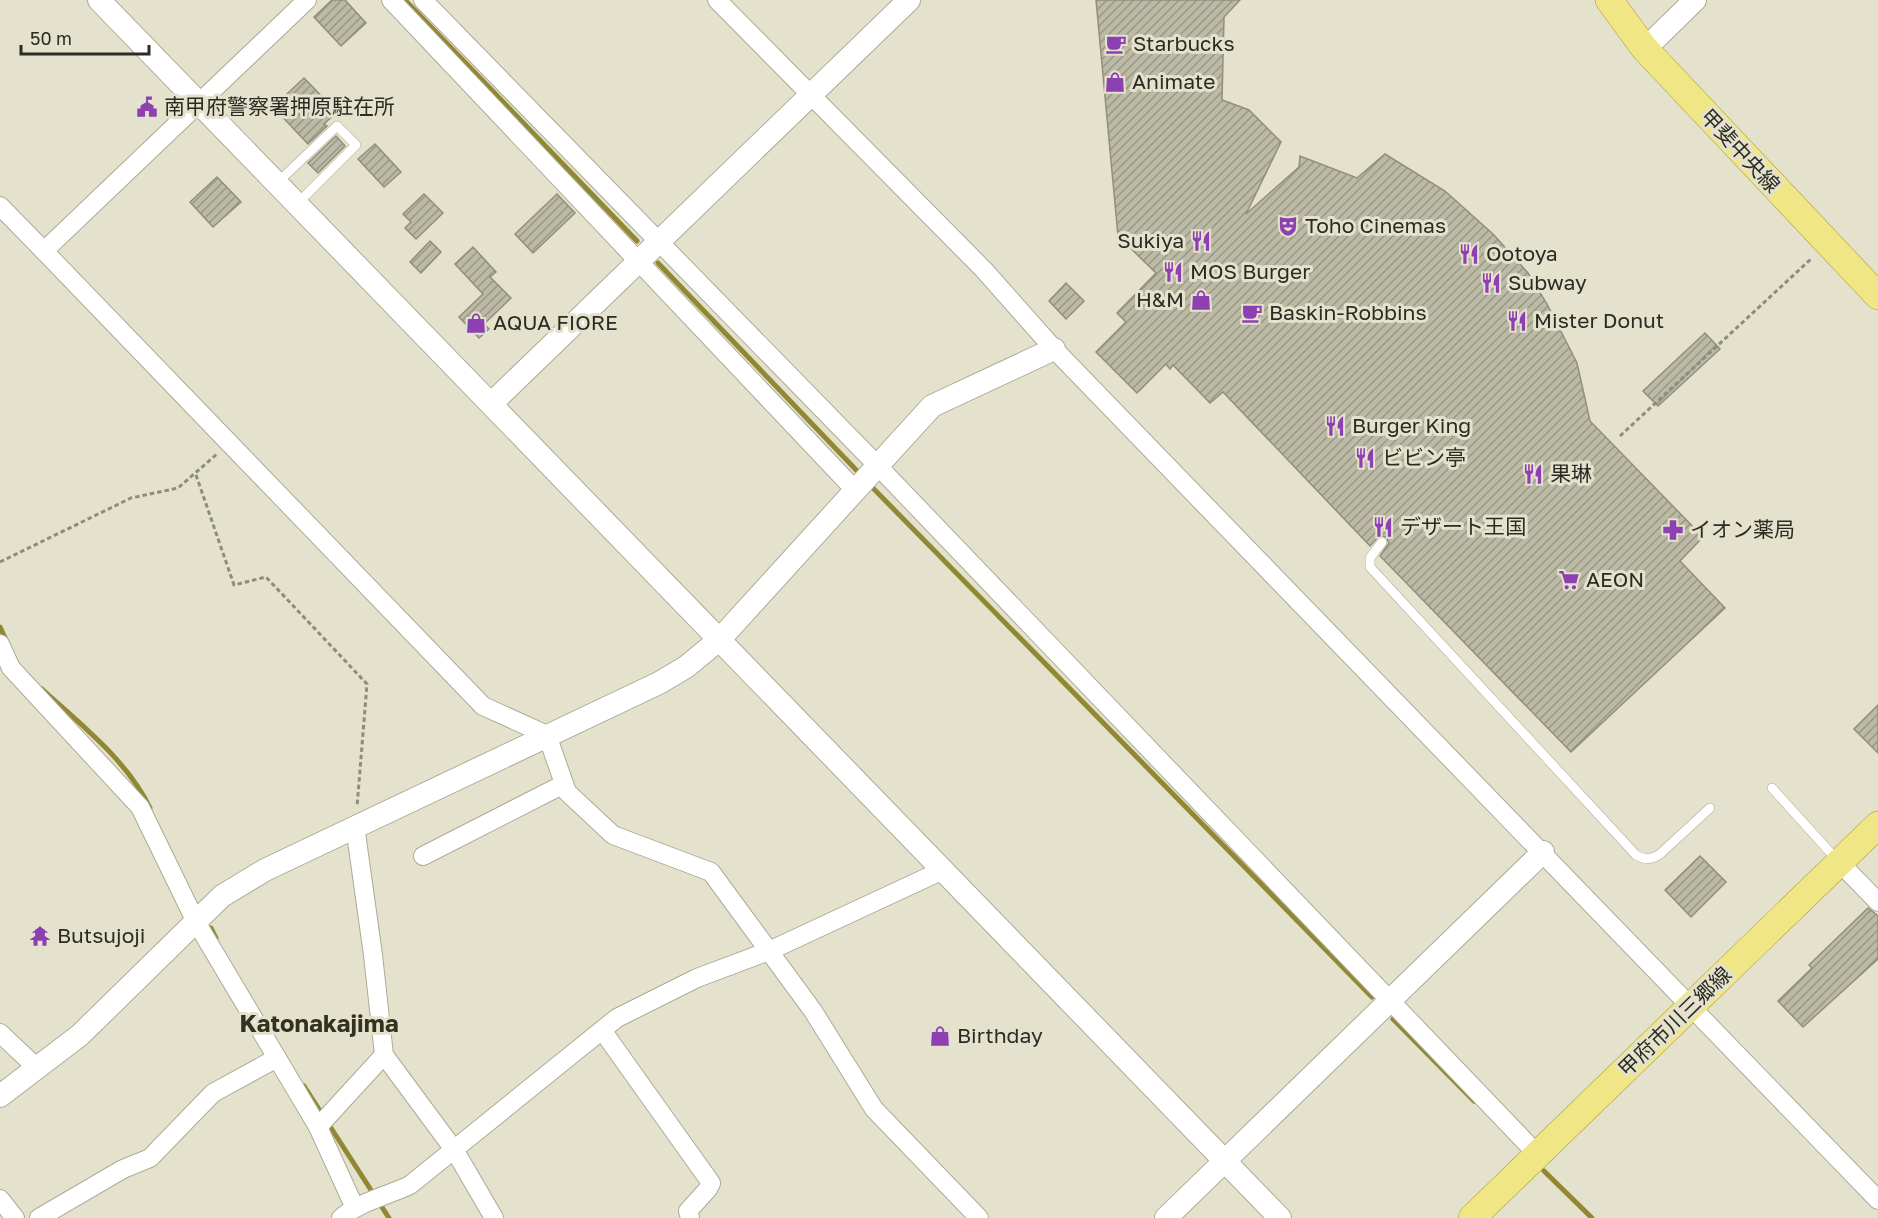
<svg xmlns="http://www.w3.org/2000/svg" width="1878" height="1218" viewBox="0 0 1878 1218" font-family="'Golos Text','Noto Sans JP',sans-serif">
<defs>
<pattern id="building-hatch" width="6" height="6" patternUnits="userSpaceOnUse" patternTransform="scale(1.5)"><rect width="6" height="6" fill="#bcbaa5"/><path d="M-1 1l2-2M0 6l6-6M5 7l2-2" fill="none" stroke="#999786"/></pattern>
</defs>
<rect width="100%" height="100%" fill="#e4e2cd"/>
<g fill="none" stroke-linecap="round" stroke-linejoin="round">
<g stroke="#918834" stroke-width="5">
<path d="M405,0L637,241"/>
<path d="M658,263L861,475"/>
<path d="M869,484L1372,997"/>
<path d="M0,627L7,642"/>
<path d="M42,689C81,725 127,760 150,808"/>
<path d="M211,928L216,938"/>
<path d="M1393,1019L1474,1101"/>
<path d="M304,1086L389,1218"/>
<path d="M1544,1171L1592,1218"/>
</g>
</g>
<g fill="url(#building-hatch)" stroke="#918f7c" stroke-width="1.5">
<path d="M332,0H345L366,23L341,46L314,17Z"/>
<path d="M1096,0H1240L1224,17L1222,100L1249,110L1281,142L1246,214L1299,167L1300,156L1357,178L1385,154L1445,191L1493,234L1528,273L1547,304L1577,363L1590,421L1703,537L1680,561L1725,608L1571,752L1380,556L1389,543L1386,537L1379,536L1370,546L1223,392L1210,403L1173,365L1170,369L1166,364L1137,393L1096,352L1126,322L1117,313L1156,273L1118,236Z"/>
<path d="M304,78L337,112L324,124L327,126L308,144L273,107Z"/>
<path d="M336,136L345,146L318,173L308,163Z"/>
<path d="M375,144L401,172L384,187L358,159Z"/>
<path d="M217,177L241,202L213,227L190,202Z"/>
<path d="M424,194L443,213L416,239L405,228L411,222L403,214Z"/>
<path d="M557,194L575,213L533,253L515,234Z"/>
<path d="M430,241L441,252L421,273L410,262Z"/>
<path d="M473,247L496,272L490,277L511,298L484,324L489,329L479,338L459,317L483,294L455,264Z"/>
<path d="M1066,283L1084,301L1066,319L1049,301Z"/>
<path d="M1705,333L1720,349L1658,406L1643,391Z"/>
<path d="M1878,705V753L1854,729Z"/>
<path d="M1700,856L1726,882L1691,917L1665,890Z"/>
<path d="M1868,908L1878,916V959L1803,1027L1778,1001L1812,968L1809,965Z"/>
</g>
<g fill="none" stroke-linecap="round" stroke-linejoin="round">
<g stroke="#adab96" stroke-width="10">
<g id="service">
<path d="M278,182L337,126L356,145L298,203"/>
<path d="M1382,542L1370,558V567L1636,855C1645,860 1651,860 1660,854L1710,808"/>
<path d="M1772,788L1838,861"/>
</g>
</g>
<g stroke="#adab96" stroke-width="20">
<g id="minor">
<path d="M391,0L854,489"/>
<path d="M423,0L876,464L1538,1155"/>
<path d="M717,0L984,270L1054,349L1878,1200"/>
<path d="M0,206L44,251L307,0"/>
<path d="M44,251L483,706L547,735L567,792L613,835L711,872L813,1011L874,1109L979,1218"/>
<path d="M0,644L11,668L140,807L195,920L318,1127L354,1206"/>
<path d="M355,826L373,955L384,1055L455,1151L494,1218"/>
<path d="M423,856L564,784"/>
<path d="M1840,863L1878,902"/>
<path d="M602,1030L711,1183L708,1189L688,1211L690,1218"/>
<path d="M0,1033L38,1069"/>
<path d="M318,1127L384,1055"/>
<path d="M0,1199L15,1218"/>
<path d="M39,1218L123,1169L150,1158L213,1093L277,1058"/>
<path d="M341,1218C359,1202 387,1196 410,1185L617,1018L697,978L769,951L943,870"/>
</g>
</g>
<g stroke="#adab96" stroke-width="24">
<g id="tertiary">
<path d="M99,0L1280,1218"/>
<path d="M1645,49L1695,0"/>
<path d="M492,403L909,0"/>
<path d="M0,1096L80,1035L222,896L265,870L659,683L686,667L720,639L932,406L1054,349"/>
<path d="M1166,1218L1543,852"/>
</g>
</g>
<g stroke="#a69a2f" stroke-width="28">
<g id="primary">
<path d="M1609,0L1645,49L1878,296"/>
<path d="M1472,1218L1878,825"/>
</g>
</g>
<g stroke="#8d8c7d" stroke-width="3" stroke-dasharray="4.5 3" stroke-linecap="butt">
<path d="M1620,436L1812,258"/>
<path d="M196,475L234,585L266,577L367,684L357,807"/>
<path d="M0,562L131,498L178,488L217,454"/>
</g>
<use href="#service" stroke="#fff" stroke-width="9"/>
<use href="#minor" stroke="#fff" stroke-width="18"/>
<use href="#tertiary" stroke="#fff" stroke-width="22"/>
<use href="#primary" stroke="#f1e686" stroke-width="27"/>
</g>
<defs>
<g id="cafe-bare" transform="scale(1.62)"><path d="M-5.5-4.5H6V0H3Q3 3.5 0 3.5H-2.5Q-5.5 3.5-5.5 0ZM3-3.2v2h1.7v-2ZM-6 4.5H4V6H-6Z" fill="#8c40b1" stroke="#e4e2cd" stroke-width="2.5" paint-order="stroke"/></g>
<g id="shop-bare" transform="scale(1.62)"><path d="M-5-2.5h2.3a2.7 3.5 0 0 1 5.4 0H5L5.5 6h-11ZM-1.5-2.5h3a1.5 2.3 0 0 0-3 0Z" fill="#8c40b1" stroke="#e4e2cd" stroke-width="2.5" paint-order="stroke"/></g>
<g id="civic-bare" transform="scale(1.62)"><path d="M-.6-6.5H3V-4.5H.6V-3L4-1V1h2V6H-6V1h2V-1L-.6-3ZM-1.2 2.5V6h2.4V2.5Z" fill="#8c40b1" stroke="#e4e2cd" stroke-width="2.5" paint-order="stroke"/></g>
<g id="theatre-bare" transform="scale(1.62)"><path d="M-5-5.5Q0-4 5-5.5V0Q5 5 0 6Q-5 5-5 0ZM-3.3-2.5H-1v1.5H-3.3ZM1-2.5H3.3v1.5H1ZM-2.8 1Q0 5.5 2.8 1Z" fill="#8c40b1" stroke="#e4e2cd" stroke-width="2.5" paint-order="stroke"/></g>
<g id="restaurant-bare" transform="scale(1.62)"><path d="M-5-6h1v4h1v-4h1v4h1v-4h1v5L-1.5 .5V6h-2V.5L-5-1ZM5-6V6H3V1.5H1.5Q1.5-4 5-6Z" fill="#8c40b1" stroke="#e4e2cd" stroke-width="2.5" paint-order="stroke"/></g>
<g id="pharmacy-bare" transform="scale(1.62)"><path d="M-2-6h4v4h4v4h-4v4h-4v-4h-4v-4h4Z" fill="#8c40b1" stroke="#e4e2cd" stroke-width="2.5" paint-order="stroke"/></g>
<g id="supermarket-bare" transform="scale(1.62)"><path d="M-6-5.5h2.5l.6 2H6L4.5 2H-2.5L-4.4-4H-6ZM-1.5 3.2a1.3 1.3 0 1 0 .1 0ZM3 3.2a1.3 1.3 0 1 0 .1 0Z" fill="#8c40b1" stroke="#e4e2cd" stroke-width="2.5" paint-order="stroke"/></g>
<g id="temple-bare" transform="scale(1.62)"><path d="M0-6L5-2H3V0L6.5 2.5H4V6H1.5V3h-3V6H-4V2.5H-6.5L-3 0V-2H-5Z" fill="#8c40b1" stroke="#e4e2cd" stroke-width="2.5" paint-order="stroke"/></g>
</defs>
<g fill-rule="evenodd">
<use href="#cafe-bare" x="1116" y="44"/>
<use href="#shop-bare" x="1115" y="82"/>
<use href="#civic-bare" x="147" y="107"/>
<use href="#theatre-bare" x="1288" y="226"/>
<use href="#restaurant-bare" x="1201" y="241"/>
<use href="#restaurant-bare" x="1469" y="254"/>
<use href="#restaurant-bare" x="1173" y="272"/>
<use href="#restaurant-bare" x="1491" y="283"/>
<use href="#shop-bare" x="1201" y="300"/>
<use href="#cafe-bare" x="1252" y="313"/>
<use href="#restaurant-bare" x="1517" y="321"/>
<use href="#shop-bare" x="476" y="323"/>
<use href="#restaurant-bare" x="1335" y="426"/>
<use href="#restaurant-bare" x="1365" y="458"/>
<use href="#restaurant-bare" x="1533" y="474"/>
<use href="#restaurant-bare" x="1383" y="527"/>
<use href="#pharmacy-bare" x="1673" y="530"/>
<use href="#supermarket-bare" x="1569" y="580"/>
<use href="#temple-bare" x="40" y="936"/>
<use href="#shop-bare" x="940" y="1036"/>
</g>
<g text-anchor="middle" stroke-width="6" stroke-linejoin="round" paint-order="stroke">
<g font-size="21" fill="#2b2b23" stroke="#e4e2cd" text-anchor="start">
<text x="1133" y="51">Starbucks</text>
<text x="1132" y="89">Animate</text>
<text x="164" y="114">南甲府警察署押原駐在所</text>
<text x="1305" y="233">Toho Cinemas</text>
<text x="1184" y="248" text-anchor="end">Sukiya</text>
<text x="1486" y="261">Ootoya</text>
<text x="1190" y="279">MOS Burger</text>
<text x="1508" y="290">Subway</text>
<text x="1184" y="307" text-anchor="end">H&amp;M</text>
<text x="1269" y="320">Baskin-Robbins</text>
<text x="1534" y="328">Mister Donut</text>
<text x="493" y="330">AQUA FIORE</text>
<text x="1352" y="433">Burger King</text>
<text x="1382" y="465">ビビン亭</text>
<text x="1550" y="481">果琳</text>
<text x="1400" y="534">デザート王国</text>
<text x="1690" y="537">イオン薬局</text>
<text x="1586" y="587">AEON</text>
<text x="57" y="943">Butsujoji</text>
<text x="957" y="1043">Birthday</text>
</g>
<g font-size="21" fill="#2b2b23" stroke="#e4e2cd">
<text transform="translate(1740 151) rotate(47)" y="7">甲斐中央線</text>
<text transform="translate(1675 1022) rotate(-44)" y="7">甲府市川三郷線</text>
</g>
<g font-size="24" font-weight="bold" fill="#333120" stroke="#e4e2cd">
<text x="319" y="1032">Katonakajima</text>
</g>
</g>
<path d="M21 45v9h128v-9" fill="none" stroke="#2b2b23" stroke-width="3"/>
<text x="30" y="45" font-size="18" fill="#2b2b23" stroke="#e4e2cd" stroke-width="4.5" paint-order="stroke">50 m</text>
</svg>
